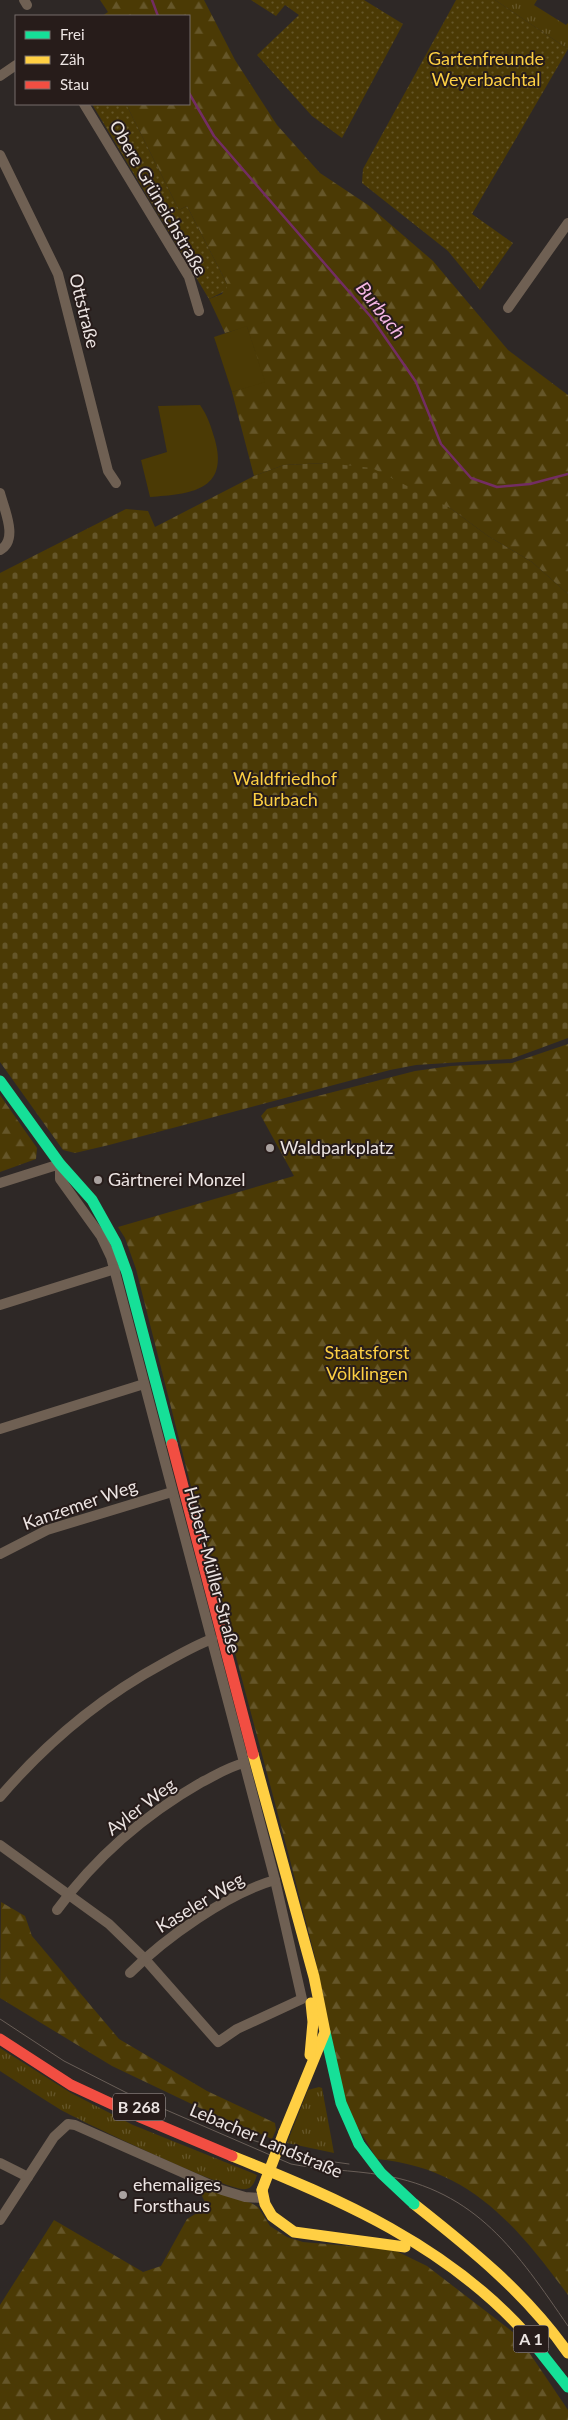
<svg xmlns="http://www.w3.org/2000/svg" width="568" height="2420" viewBox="0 0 568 2420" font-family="Lato,sans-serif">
<defs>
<pattern id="grass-tufts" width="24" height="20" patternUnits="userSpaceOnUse" patternTransform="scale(1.25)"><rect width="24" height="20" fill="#4b3a05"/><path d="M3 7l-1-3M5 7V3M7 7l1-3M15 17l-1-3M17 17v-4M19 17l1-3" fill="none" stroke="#655629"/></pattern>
<pattern id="forest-firs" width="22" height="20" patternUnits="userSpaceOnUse" patternTransform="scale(1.25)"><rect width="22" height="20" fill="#4b3a05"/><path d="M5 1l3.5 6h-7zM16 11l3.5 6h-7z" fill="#655629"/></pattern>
<pattern id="cemetery-stones" width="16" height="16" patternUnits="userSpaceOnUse" patternTransform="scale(1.25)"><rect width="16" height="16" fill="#4b3a05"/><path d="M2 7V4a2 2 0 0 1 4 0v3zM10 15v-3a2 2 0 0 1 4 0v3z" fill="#655629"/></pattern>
<pattern id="garden-dots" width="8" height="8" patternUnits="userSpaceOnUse" patternTransform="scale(1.25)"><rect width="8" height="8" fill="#4b3a05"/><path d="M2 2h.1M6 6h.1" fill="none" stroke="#655629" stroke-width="1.8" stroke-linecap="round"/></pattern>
</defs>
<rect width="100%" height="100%" fill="#2e2826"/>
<g fill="url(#grass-tufts)">
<path d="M495,0H537L534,5L566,25L568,23V49Z"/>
<path d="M0,2048L71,2093L133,2125L257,2175C255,2181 253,2188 246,2189C231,2193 83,2122 61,2110C40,2097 20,2084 0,2071Z"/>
<path d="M319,2087L322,2088L334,2153L287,2143L308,2090Z"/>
</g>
<g fill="url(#forest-firs)">
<path d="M100,0H204L235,60L277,125L320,173L368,205L433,261L508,350L568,395V594L532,562L488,536L450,508L326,463L284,465L254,476L232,392L264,381L247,327L225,333L209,299L222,294L227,284L187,206L179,210L126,104H189V16H102L108,12Z"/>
<path d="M568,1044V2295C516,2225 470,2168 377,2159L347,2110L315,1957L289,1856L197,1510L136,1269L125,1238L118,1227L294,1176L261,1116L267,1109L415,1071L451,1066L512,1063Z"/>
<path d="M0,1095L37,1148L36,1159L0,1172Z"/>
<path d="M1,1902L25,1916L32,1936L119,2039L207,2091L275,2123L276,2130L272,2139L200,2108L112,2066L0,1998Z"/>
<path d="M203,2187L251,2203L258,2207L270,2226L287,2237L303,2242L394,2250L427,2266L518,2336L568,2410V2420H0V2305L54,2220L143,2272L161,2266L187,2219L202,2210L205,2202L202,2196Z"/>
</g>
<path fill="url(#cemetery-stones)" d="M326,463L372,468L450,508L488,536L532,562L568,594V1038L511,1059L416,1065L390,1070L109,1145L75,1153L63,1150L0,1062V573L126,509L148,511L155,527L254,476L284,465Z"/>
<g fill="#4b3a05">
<path d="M247,326L265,382L232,392L214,337Z"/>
<path d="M200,405C208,416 211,427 215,440C229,491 190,494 150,497L141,460L167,452L158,406Z"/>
</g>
<g fill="url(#garden-dots)">
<path d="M251,0H364L403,24L342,138L312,116L257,55L299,15L285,5L276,16Z"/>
<path d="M456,0H495L568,49L472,214L513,243L480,290L448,251L362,183L363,169Z"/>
<path d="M92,104H126L179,210L187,206L227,284V290L209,299Z"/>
</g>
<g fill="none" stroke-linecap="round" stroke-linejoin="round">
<g stroke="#732d63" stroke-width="2.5">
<path d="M152,0L158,16"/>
<path d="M189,93L214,136L371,317L416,382L441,444L471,478L497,487L530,484L568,474"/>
</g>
<g stroke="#6f6053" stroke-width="10">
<path d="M24,0L27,5"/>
<path d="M0,76L16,65"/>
<path d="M84,104L189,277L199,311"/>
<path d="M0,155L58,274L108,471L116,483"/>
<path d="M508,308L568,223"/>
<path d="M0,493C4,509 19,540 0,550"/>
<path d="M0,1183L60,1164V1179L101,1236L111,1257L275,1880L302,1999L237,2029L218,2042L144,1958L109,1924L0,1845"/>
<path d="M0,1305L115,1269"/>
<path d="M0,1429L144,1384"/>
<path d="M0,1554L47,1530L172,1492"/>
<path d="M0,1797C47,1742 101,1697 164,1663C180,1654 196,1645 212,1639"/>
<path d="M57,1910C95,1858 146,1814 202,1782C216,1775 228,1767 244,1763"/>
<path d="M130,1973C165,1938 228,1893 275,1880"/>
<path d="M0,2163L28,2177"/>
<path d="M0,2220L54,2137L68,2124L75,2125L222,2190L245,2197L262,2198"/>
</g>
<g stroke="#16e098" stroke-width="11">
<path d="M0,1081L60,1164L92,1200L116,1243L127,1273L172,1444"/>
<path d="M325,2032L341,2103L359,2144"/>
<path d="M527,2335L568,2387"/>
</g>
<g stroke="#ffcf43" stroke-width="11">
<path d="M253,1754L314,1977L325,2032L284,2132"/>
<path d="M310,2055L313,2022L311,2003"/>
<path d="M232,2156C340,2199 448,2246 527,2335"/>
<path d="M262,2190L265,2204L272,2216L294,2232L405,2247"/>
<path d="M414,2204C471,2249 526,2293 568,2353"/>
</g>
<g stroke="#f24e42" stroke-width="11">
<path d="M172,1444L253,1754"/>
<path d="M0,2039L71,2085L142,2118L232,2156"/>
</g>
<g stroke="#695e57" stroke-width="1">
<path d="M0,2019L64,2061L127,2093L291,2164C321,2170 351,2170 382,2175C477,2191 517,2252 568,2326"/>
<path d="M252,2140L313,2159L349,2164"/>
</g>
<path stroke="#16e098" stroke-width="11" d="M359,2144L381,2173L414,2204"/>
<path stroke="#ffcf43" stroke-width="11" d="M262,2190L284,2132"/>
</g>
<g fill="#aaa2a0" stroke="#271c1a" stroke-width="2">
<circle cx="270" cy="1148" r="5"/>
<circle cx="98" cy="1180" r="5"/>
<circle cx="123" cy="2195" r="5"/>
</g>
<g text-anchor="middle" stroke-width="4" stroke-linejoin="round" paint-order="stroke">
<g fill="#271c1a" stroke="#b1a8a6" stroke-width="1">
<rect x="113" y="2093.5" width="52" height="27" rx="4"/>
<rect x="513.5" y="2325.5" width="35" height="27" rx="4"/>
</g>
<g font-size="16" font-weight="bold" fill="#ece4e2">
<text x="139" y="2113">B 268</text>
<text x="531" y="2345">A 1</text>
</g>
<g font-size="18" fill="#fccf43" stroke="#271c1a">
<text x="486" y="65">Gartenfreunde<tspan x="486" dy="21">Weyerbachtal</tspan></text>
<text x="285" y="785">Waldfriedhof<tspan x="285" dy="21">Burbach</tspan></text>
<text x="367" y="1359">Staatsforst<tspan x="367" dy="21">Völklingen</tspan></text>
</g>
<g font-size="18" fill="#ece4e2" stroke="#271c1a">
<text transform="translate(158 198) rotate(60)" y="6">Obere Grüneichstraße</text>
<text transform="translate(84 311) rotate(76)" y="6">Ottstraße</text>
<text transform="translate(80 1505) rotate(-19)" y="6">Kanzemer Weg</text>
<text transform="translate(212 1570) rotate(75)" y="6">Hubert-Müller-Straße</text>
<text transform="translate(141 1807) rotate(-37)" y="6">Ayler Weg</text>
<text transform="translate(200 1903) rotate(-31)" y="6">Kaseler Weg</text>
<text transform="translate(266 2141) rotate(23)" y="6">Lebacher Landstraße</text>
</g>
<g font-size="18" fill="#ece4e2" stroke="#271c1a" text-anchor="start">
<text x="280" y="1154">Waldparkplatz</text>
<text x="108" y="1186">Gärtnerei Monzel</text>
<text x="133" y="2191">ehemaliges<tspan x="133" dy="21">Forsthaus</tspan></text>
</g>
<g font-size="19" font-style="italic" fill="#f6b6e4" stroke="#271c1a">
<text transform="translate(381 310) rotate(52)" y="7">Burbach</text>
</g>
</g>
<rect x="15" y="15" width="175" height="90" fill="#271c1a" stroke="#766c6a"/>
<rect x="25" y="31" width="25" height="8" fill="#16e098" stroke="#766c6a"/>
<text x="60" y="40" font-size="15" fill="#ece4e2">Frei</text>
<rect x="25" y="56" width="25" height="8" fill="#ffcf43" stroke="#766c6a"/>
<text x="60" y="65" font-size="15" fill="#ece4e2">Zäh</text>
<rect x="25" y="81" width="25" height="8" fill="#f24e42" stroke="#766c6a"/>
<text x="60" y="90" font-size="15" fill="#ece4e2">Stau</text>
</svg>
